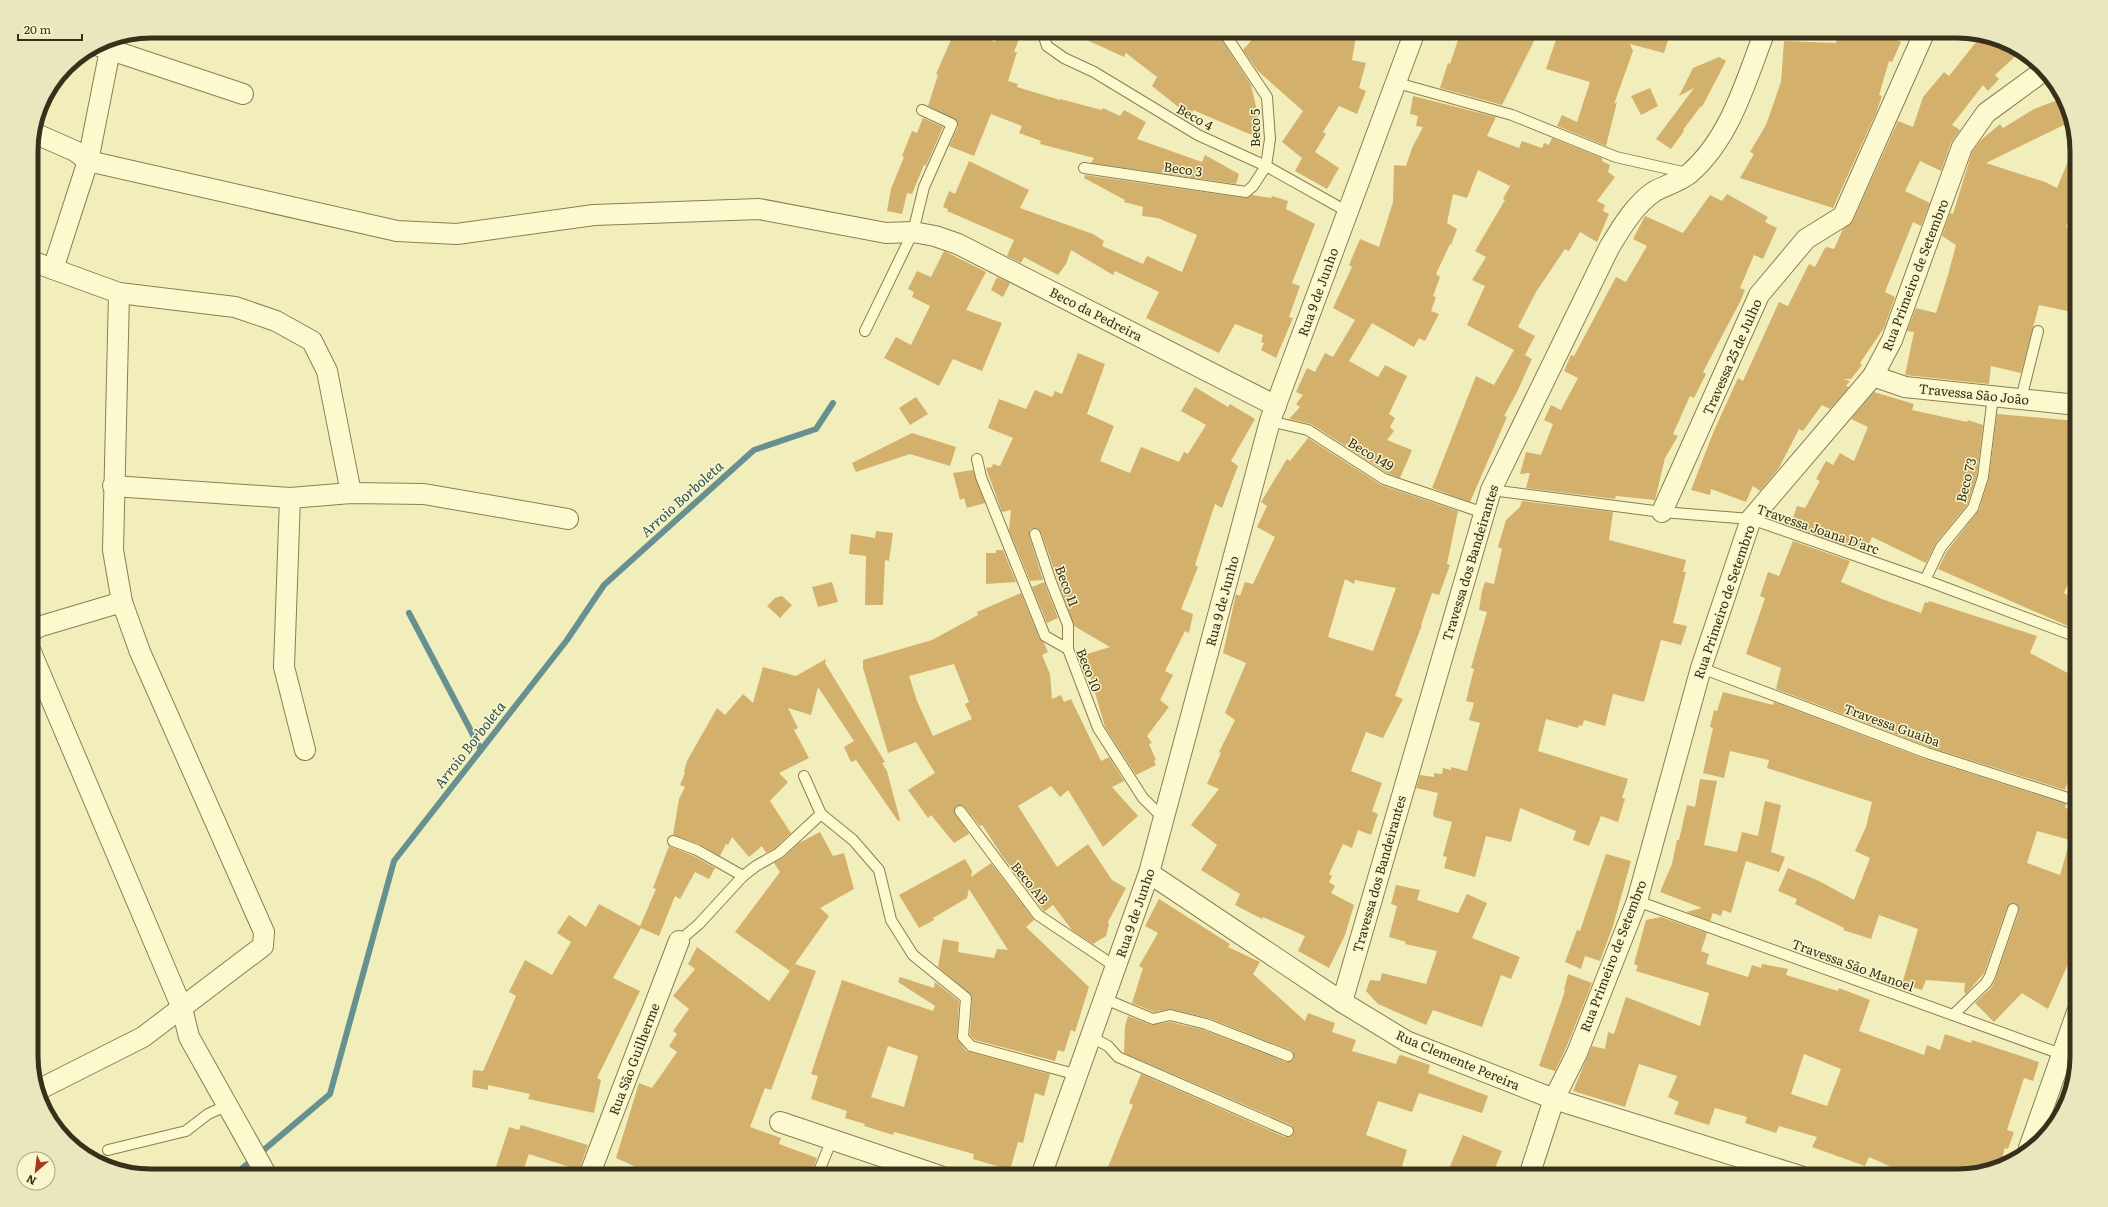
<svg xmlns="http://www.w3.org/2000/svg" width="2108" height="1207" viewBox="0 0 2108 1207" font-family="Literata,serif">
<rect width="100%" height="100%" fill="#f2eebb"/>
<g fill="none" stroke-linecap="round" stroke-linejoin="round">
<g stroke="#679190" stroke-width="6">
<path d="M409,613L481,750"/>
<path d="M233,1176L330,1094L394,861L567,640L604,585L754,450L816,429L833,403"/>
</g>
</g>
<g fill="#d4b06d" fill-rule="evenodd">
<path d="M964,31H971L995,42L997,31H1022L1014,52H1017L1008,81L1018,84L1017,87L1060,100V99L1102,110L1103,108L1120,116L1124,110L1146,122L1137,139L1202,162L1205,155L1239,174L1236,184L1091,163L1094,158L1040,144L1041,141L1019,133L1022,126L991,114L974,156L949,146L958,127L957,121L928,106L938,75L936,74L954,33L961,37Z"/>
<path d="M1067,31H1147L1155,40L1163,31H1216L1251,85L1259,119L1261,139L1193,110L1191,117L1152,86L1157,77L1126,53L1124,57Z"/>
<path d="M1264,31H1357L1352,60L1366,63L1359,88L1366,91L1357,114L1339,106L1323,132L1326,134L1315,152L1339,168L1327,189L1295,171L1302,158L1282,142L1303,111L1258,71L1243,50L1257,34L1260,36Z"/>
<path d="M1461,31H1539L1502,105L1440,88L1448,63L1450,64Z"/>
<path d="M1559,31H1671L1664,53L1630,44L1633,51L1614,104L1617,102L1606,146L1557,126L1562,115L1577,122L1590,82L1546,69Z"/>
<path d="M1838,31H1898L1894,39L1901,42L1892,62L1889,61L1879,95L1882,96L1876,113L1833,208L1740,178L1754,154L1750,152L1766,125L1781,82L1784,41L1836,43Z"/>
<path d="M1980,37L2017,47L2021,51L1995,75L1999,79L1988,91L1983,85L1952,125L1960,130L1951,143L1941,171L1920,161L1905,191L1930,203L1921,226L1913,222L1885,292L1895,297L1884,328L1860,363L1862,365L1851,379H1843L1850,381L1846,386L1849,387L1830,409L1822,405L1803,431L1799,429L1779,468L1760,491L1753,486L1746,502L1711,489L1710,495L1691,490L1713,433L1738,378L1743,381L1779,302L1788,306L1809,264L1815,267L1825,248L1827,247L1834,249L1843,229L1853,221L1898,121L1913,127L1923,97L1944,72L1949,76Z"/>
<path d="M1719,57L1726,61L1702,107L1701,106L1683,130L1684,131L1671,149L1656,139L1694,88L1679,96L1693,68Z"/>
<path d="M1650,88L1658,106L1641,115L1631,96Z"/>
<path d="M1413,96L1496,117L1487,136L1519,148L1522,141L1542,148L1544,143L1549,145L1552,138L1602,158V161L1610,165L1608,172L1615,177L1597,201L1605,205L1603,211L1609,214L1597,242L1580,232L1569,251L1565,249L1536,292L1518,327L1535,336L1525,355L1532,359L1517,392L1504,416L1507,417L1470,502L1432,488L1476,376L1494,385L1514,350L1467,325L1485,286L1472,280L1486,257L1475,251L1505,200L1503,199L1510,186L1478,170L1467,198L1453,194L1447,223L1457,229L1451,245L1450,244L1436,274L1440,277L1433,296L1436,297L1431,311L1439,314L1425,341L1419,338L1414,347L1372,323L1349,361L1378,377L1385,365L1407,376L1389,414L1395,418L1390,427L1394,431L1387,440L1412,450L1400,478L1387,473L1311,424L1289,419L1300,407L1296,404L1303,395L1296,392L1307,368L1315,372L1325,353L1333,357L1355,320L1333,308L1352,267L1349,265L1360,239L1379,247L1393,202L1394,165L1406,166L1412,148L1423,127L1416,126L1418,116L1410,114Z"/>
<path d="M2063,98L2070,122L1986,163L2045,182L2057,188L2076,142L2077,203L2066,227L2077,232V313L2039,305L2021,373L1991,366L1989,384L1905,375L1914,332L1907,331L1916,308L1936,313L1948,275L1956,245L1942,236L1950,213L1953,214L1972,152L1981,140L2000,124L2003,128L2034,109Z"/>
<path d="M923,118L943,127L926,166L924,165L912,194L907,193L902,214L887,211L891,189L904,157L902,156L912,131L917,133Z"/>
<path d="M969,161L1029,190L1020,208L1093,234L1104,241L1102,246L1143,264L1147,256L1182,272L1197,235L1158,218L1142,216L1143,207L1124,202L1125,200L1084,178L1085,175L1245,198L1252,195L1271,198L1272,196L1288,201L1286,209L1315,224L1292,283L1300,286L1289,317L1293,318L1276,358L1261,350L1264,343L1261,342L1263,335L1235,324L1219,353L1146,318L1159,292L1115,271L1113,275L1071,250L1066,264L1058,275L1024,257L1021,263L1007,256L1014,240L947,211L948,209L943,207L949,191L955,194Z"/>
<path d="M1727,194L1768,217L1765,222L1777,228L1763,259L1754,255L1740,288L1745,290L1741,300L1703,372L1706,374L1694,398L1690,396L1673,434L1678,436L1665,458L1655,500L1616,496L1615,499L1526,488L1530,473L1520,474L1526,452L1541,455L1553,424L1544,420L1551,405L1561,410L1578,378L1564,371L1571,355L1574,356L1616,277L1626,282L1647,246L1633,239L1645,216L1683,233L1710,195L1722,201Z"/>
<path d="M944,251L986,272L966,310L1002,323L982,371L953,359L939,386L884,358L896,337L911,345L930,306L912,297L914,292L908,289L917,271L931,277Z"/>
<path d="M997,277L1010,283L1003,297L991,290Z"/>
<path d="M1078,353L1105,364L1087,414L1114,426L1100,461L1130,473L1141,447L1179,462L1184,452L1188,454L1206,425L1181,411L1195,387L1228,407L1230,404L1255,419L1231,461L1238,466L1222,508L1215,504L1195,565L1198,567L1181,609L1193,614L1189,633L1185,631L1165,671L1173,675L1160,700L1169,707L1147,736L1152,743L1149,744L1156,760L1154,761L1156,765L1136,775L1105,727L1084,655L1110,647L1074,626L1041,532L1036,528L1030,529L1029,536L1043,580L1030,581L1009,530L1011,510L1002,512L986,468L992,467L993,464L1000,466L1013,438L988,428L999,399L1026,409L1035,390L1052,397L1055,391L1062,394Z"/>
<path d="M1874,392L1914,404L1912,410L1967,422L1968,420L1983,425L1977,476L1967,505L1936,543L1926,563L1872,537L1867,550L1856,546L1855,549L1798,529L1800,524L1792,521L1797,506L1805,508L1820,481L1816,479L1826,461L1833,465L1840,453L1854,461L1868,427L1851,419Z"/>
<path d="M916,397L928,414L910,425L899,408Z"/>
<path d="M1997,414L2077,421V563L2064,593L2077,601V630L1938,569L1947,551L1979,510L1989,478Z"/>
<path d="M912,433L956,447L950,466L910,454L856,472L852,463Z"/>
<path d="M1308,438L1381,485L1458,511L1447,564L1450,565L1439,595L1432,593L1421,625H1422L1395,696L1403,699L1383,738L1366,732L1351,771L1382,783L1372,811L1378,814L1371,835L1358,830L1352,848L1343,844L1329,874L1332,876L1329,882L1335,886L1331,893L1354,905L1345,935L1329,968L1298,951L1305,936L1263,917L1262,919L1235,905L1240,894L1201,870L1217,845L1191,825L1219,789L1207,784L1221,753L1219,752L1235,720L1225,713L1246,663L1223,653L1236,594L1240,596L1245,582L1253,584L1275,537L1257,527L1267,506L1261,502L1287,459L1290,461ZM1345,579L1354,584L1355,580L1396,588L1373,651L1328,637Z"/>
<path d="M973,470L985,503L967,508L964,498L960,500L953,473Z"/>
<path d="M1522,501L1613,512L1609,540L1686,560L1683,572H1686L1673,623L1687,626L1681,645L1661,640L1644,702L1613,694L1605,726L1584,720L1582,726L1579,725L1578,728L1546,719L1538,751L1628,779L1622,798L1625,799L1618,822L1601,816L1589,846L1573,840L1576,831L1520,808L1511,842L1486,836L1475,877L1444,868L1447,857L1443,856L1452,822L1434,817L1433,814L1438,793L1416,788L1420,775L1434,777V773L1442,774L1443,768L1451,770V767L1467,771L1480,723L1469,720L1474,703L1466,701L1474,669L1471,668L1487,612L1479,610L1482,591L1485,582L1494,584L1502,549L1498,547L1506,520L1520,507Z"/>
<path d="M876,531L893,533L889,561L885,560L883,605H865L866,556L849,554L851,534L875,538Z"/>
<path d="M1793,541L1850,561L1841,582L1882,599L1921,613L1925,602L1928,603L1929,601L2037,636L2030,653L2077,678V757L2065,790L1929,747L1776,689L1781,668L1746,654L1765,598L1760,596L1768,572L1779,576Z"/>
<path d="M996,550H1003L1016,582L986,584V553H996Z"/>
<path d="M832,582L838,602L818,607L812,587Z"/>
<path d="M1044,582L1058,618L1047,623L1032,587Z"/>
<path d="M1021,593L1039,638L1044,643L1048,652L1042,655L1050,674L1052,699L1061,695L1064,702L1071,699L1101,761L1109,757L1124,781L1112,787L1138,816L1103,847L1068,790L1060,797L1051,786L1018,806L1057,867L1088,844L1112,880L1126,888L1108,922L1109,924L1106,936L1093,944L1072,930L1053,905L1044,912L1043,910L1001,854L982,825L980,826L963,805L956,806L954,812L969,834L954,843L931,815L928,818L908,790L935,773L916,742L888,753L863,668V660L932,640L978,615L977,612ZM954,664L969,702L965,704L972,719L933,736L917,701L909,676Z"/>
<path d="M782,596L792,605L780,618L767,606L775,598Z"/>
<path d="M826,659L825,663L885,762L882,763L887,771L900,820L898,821L856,760L851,762L844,747L854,741L818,687L811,715L788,708L798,728L794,730L809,758L779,773L788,782L770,801L791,833L775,848L766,853L762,846L749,857L732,837L728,845L726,844L720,856L699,844L673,835L679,799L685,787L680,785L685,773L684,772L687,761L717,708L725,715L743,694L753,703L763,667L796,676Z"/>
<path d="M1723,692L1773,705L1774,702L1925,759L2066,804L2065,808L2077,811V929L2067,953L2072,955L2048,1009L2022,993L1994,1022L1975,1003L1991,988L1996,978L2019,911V907L2015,903H2011L2007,907L1984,973L1966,994L1964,992L1965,983L1926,980L1922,990L1902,984L1918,929L1879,915L1871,939L1843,930L1844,928L1795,904L1797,899L1778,891L1788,868L1819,881L1854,900L1870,858L1855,851L1866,827L1872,802L1767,768L1769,760L1730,751L1724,778L1703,773L1713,728L1710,727L1714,710L1717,711ZM2037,831L2070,840L2060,875L2027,863Z"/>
<path d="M1700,779L1717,781L1704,845L1737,852L1742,832L1758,836L1765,801L1781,805L1771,852L1785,857L1779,872L1746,861L1731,913L1723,910L1721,916L1713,913L1710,921L1686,912L1702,908L1660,892L1672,864L1677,840H1679L1687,805L1695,807Z"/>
<path d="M820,832L833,856L844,853L854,889L820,908L829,916L790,971L735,932L780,872L774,863L783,858L799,843Z"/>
<path d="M669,846L694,856L715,868L709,879L695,872L680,899L675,896L659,936L641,928L613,978L640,991L597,1078L601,1080L594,1113L528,1099L530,1094L488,1085V1090L472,1087L473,1070L483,1071L516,996L509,992L525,960L552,975L571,942L557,933L569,915L586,927L599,904L640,926L656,889L653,888Z"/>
<path d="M1606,854L1631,861L1613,926L1600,961L1585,956L1581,969L1565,962L1577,930L1580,931Z"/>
<path d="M965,859L972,871L971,877L991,863L1034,920L1026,927L1089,987L1075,1032L1071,1030L1064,1052L1058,1050L1055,1061L975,1040L970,1035L972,996L938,967L943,939L959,942L958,952L994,958L997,949L1008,950L969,889L967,898L933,918L934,920L919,928L899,895Z"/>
<path d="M1396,885L1420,890L1417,900L1458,913L1467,894L1487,903L1472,938L1520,957L1511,979L1501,975L1482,1027L1433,1010L1426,1025L1378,1004L1366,991L1370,980L1380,981L1382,973L1426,984L1437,951L1405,944L1406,942L1389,937L1397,906L1391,904Z"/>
<path d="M1159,899L1230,944L1228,947L1260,962L1253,974L1305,1021L1308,1013L1335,1023L1332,1032L1356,1040L1352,1051L1396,1064L1399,1056L1401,1055L1430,1065L1428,1073L1488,1096L1482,1113L1419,1093L1412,1112L1378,1101L1366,1135L1407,1150L1399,1176H1132L1108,1167L1133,1105L1129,1103L1141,1074L1285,1137L1292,1136L1294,1133L1293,1127L1291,1125L1124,1053L1125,1026L1128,1016L1151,1025L1170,1022L1204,1030L1286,1062L1292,1061L1294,1058L1293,1052L1290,1050L1208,1018L1171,1009L1154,1012L1132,1003L1143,968L1139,966L1158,933L1145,926Z"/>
<path d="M1661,917L1707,933L1701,951L1709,954L1706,964L1748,977L1752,965L1761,968L1762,964L1788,969L1786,975L1838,991L1839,988L1870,1000L1859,1031L1924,1055L1927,1045L1940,1050L1945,1034L1971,1043L1972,1040L2039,1062L2033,1081L2024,1078L2007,1130L2014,1132L2008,1149L2005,1148L2000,1164L1957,1176H1911L1869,1157L1865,1166L1812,1147L1817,1137L1779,1126L1776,1133L1745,1123L1747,1117L1715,1108L1709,1125L1674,1114L1679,1102L1668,1097L1677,1076L1639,1064L1625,1107L1573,1091L1592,1046L1605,1049L1608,1032L1614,1034L1626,997L1700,1026L1709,993L1636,971L1638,966L1634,964L1646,920ZM1804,1054L1841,1069L1827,1106L1791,1094Z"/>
<path d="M697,947L769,1001L795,964L816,971L771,1090L765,1088L750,1127L781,1138L779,1144L817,1158L810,1176H648L649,1173L616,1158L639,1083L652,1088L677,1052L669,1046L677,1034L673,1031L689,1009L673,996L695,969L688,964Z"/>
<path d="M1568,974L1592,983L1566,1048L1555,1071L1539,1066L1565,991L1564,990Z"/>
<path d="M900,977L934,988L935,982L959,1001L957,1039L966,1051L1050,1074L1044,1096L1035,1093L1023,1143L1018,1142L1010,1170L973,1159L974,1154L894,1132L893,1135L864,1126L865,1124L845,1118L847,1111L811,1099L818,1076L811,1074L842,980L933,1011L935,1006L898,982ZM888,1046L918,1056L904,1107L871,1097Z"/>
<path d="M521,1125L588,1145L579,1170L529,1154L521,1176H493L509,1127L519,1130Z"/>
<path d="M1463,1135L1502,1151L1492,1176H1446Z"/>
</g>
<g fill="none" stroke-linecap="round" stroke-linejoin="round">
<g stroke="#8b7e54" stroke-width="12">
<g id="service">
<path d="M1042,31L1047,46L1064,58L1094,72L1198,135L1266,166L1348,212"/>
<path d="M1397,83L1512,115L1616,157L1687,173"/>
<path d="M1084,168L1246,192L1253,186L1266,166L1270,139L1267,97L1223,31"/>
<path d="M865,331L913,232L924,187L952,124L922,110"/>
<path d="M2021,399L2038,331"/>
<path d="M1270,421L1308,430L1384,479L1484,513"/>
<path d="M977,459L981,477L1045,636L1068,649L1098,728L1143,798L1164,819"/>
<path d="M1491,490L1662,512L1751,519L1925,580L2077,637"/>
<path d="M1035,534L1051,582L1068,625V649"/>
<path d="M1925,580L1941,547L1973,508L1983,477L1993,396"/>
<path d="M1701,668L1927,753L2077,801"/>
<path d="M960,811L1038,915L1116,967"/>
<path d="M821,814L853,840L879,870L891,920L913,955L966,998L963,1037L971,1046L1078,1075"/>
<path d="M673,841L697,850L743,876"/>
<path d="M1637,901L2061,1054"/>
<path d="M679,941L699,924L743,876L756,866L779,853L821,814L804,776"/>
<path d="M1105,999L1153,1019L1170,1015L1206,1024L1288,1056"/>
<path d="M1953,1015L1986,983L1990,976L2013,909"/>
<path d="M1091,1037L1108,1046L1118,1057L1288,1131"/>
<path d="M108,1150L186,1131L208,1114L228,1105"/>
<path d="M817,1176L832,1139"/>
</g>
</g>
<g stroke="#8b7e54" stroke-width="22">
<g id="minor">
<path d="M99,46L243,94"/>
<path d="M34,133L75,151L88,161L110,50L109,39"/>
<path d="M31,261L53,269L88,161L397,231L457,234L594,215L759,209L886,233L913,232L935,236L958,244L1276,406"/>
<path d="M53,269L119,293L235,307L276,321L312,341L327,371L351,493"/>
<path d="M1873,376L1905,387L2077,405"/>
<path d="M113,486L290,498L351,493L424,494L568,519"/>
<path d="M290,498L284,667L305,750"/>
<path d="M1662,512L1759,295L1806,239L1843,216L1925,31"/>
<path d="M31,632L38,627L122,602"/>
<path d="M31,652L182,1008L189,1037L267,1176"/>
<path d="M1149,873L1342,1002L1406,1041L1554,1099L1800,1176"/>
<path d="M1342,1002L1491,490L1609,248C1621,228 1635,204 1655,191C1666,185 1681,181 1690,173C1731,137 1746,80 1765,31"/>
<path d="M40,1089L143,1037L263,946L264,932L140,652L122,602L113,550L119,293"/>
<path d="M780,1122L940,1176"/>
<path d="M2029,1148L2077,1012"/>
<path d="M589,1176L679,941"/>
<path d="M1041,1176L1149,873L1270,421L1415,31"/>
<path d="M1529,1176L1554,1099L1577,1053L1637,901L1701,668L1751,519L1873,376L1892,340L1962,147L1986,113L2042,72"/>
</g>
</g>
<use href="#service" stroke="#fcf9cf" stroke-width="10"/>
<use href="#minor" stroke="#fcf9cf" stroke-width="20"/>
</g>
<g text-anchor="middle" stroke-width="3" stroke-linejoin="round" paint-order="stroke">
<g font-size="13" fill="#38301a" stroke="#f9f6cc">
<text transform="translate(1195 117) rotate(29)" y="5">Beco 4</text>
<text transform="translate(1255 128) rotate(-90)" y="5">Beco 5</text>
<text transform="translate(1183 169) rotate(8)" y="5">Beco 3</text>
<text transform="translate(1915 275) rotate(-69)" y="5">Rua Primeiro de Setembro</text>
<text transform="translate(1318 292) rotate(-70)" y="5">Rua 9 de Junho</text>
<text transform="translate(1096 314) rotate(27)" y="5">Beco da Pedreira</text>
<text transform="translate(1732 357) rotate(-66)" y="5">Travessa 25 de Julho</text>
<text transform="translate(1974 394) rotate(6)" y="5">Travessa São João</text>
<text transform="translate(1371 454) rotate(31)" y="5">Beco 149</text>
<text transform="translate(1966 480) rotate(-76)" y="5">Beco 73</text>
<text transform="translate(1818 529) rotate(19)" y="5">Travessa Joana D'arc</text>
<text transform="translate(1470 563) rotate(-73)" y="5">Travessa dos Bandeirantes</text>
<text transform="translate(1067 586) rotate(69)" y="5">Beco 11</text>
<text transform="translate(1222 601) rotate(-75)" y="5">Rua 9 de Junho</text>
<text transform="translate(1724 602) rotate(-71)" y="5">Rua Primeiro de Setembro</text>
<text transform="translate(1089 670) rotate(68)" y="5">Beco 10</text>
<text transform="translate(1892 725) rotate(20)" y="5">Travessa Guaíba</text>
<text transform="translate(1379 874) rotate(-74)" y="5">Travessa dos Bandeirantes</text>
<text transform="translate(1030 883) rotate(51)" y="5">Beco AB</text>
<text transform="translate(1135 913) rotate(-71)" y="5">Rua 9 de Junho</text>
<text transform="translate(1613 956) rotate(-69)" y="5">Rua Primeiro de Setembro</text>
<text transform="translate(1853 965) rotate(20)" y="5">Travessa São Manoel</text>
<text transform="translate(634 1059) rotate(-69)" y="5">Rua São Guilherme</text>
<text transform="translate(1458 1060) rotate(23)" y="5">Rua Clemente Pereira</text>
</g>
<g font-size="14" font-style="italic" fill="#28515a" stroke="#f9f6cc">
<text transform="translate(682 499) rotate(-42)" y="5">Arroio Borboleta</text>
<text transform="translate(470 745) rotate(-52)" y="5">Arroio Borboleta</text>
</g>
</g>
<path d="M0 0H2108V1207H0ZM151 38H1957A113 113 0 0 1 2070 151V1056A113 113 0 0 1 1957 1169H151A113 113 0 0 1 38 1056V151A113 113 0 0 1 151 38Z" fill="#eae6be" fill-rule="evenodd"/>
<path fill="none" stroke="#38301a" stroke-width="5" d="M151 38H1957A113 113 0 0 1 2070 151V1056A113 113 0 0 1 1957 1169H151A113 113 0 0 1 38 1056V151A113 113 0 0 1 151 38Z"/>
<g transform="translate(36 1171) rotate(208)"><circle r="19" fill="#f9f6cc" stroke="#aca785"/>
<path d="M0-3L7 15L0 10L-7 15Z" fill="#a03b1e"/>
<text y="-6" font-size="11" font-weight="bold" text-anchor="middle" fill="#38301a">N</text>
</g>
<path d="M18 34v6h64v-6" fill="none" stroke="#38301a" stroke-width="2"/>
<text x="24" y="34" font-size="12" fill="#38301a" stroke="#f9f6cc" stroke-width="3" paint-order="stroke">20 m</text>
</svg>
